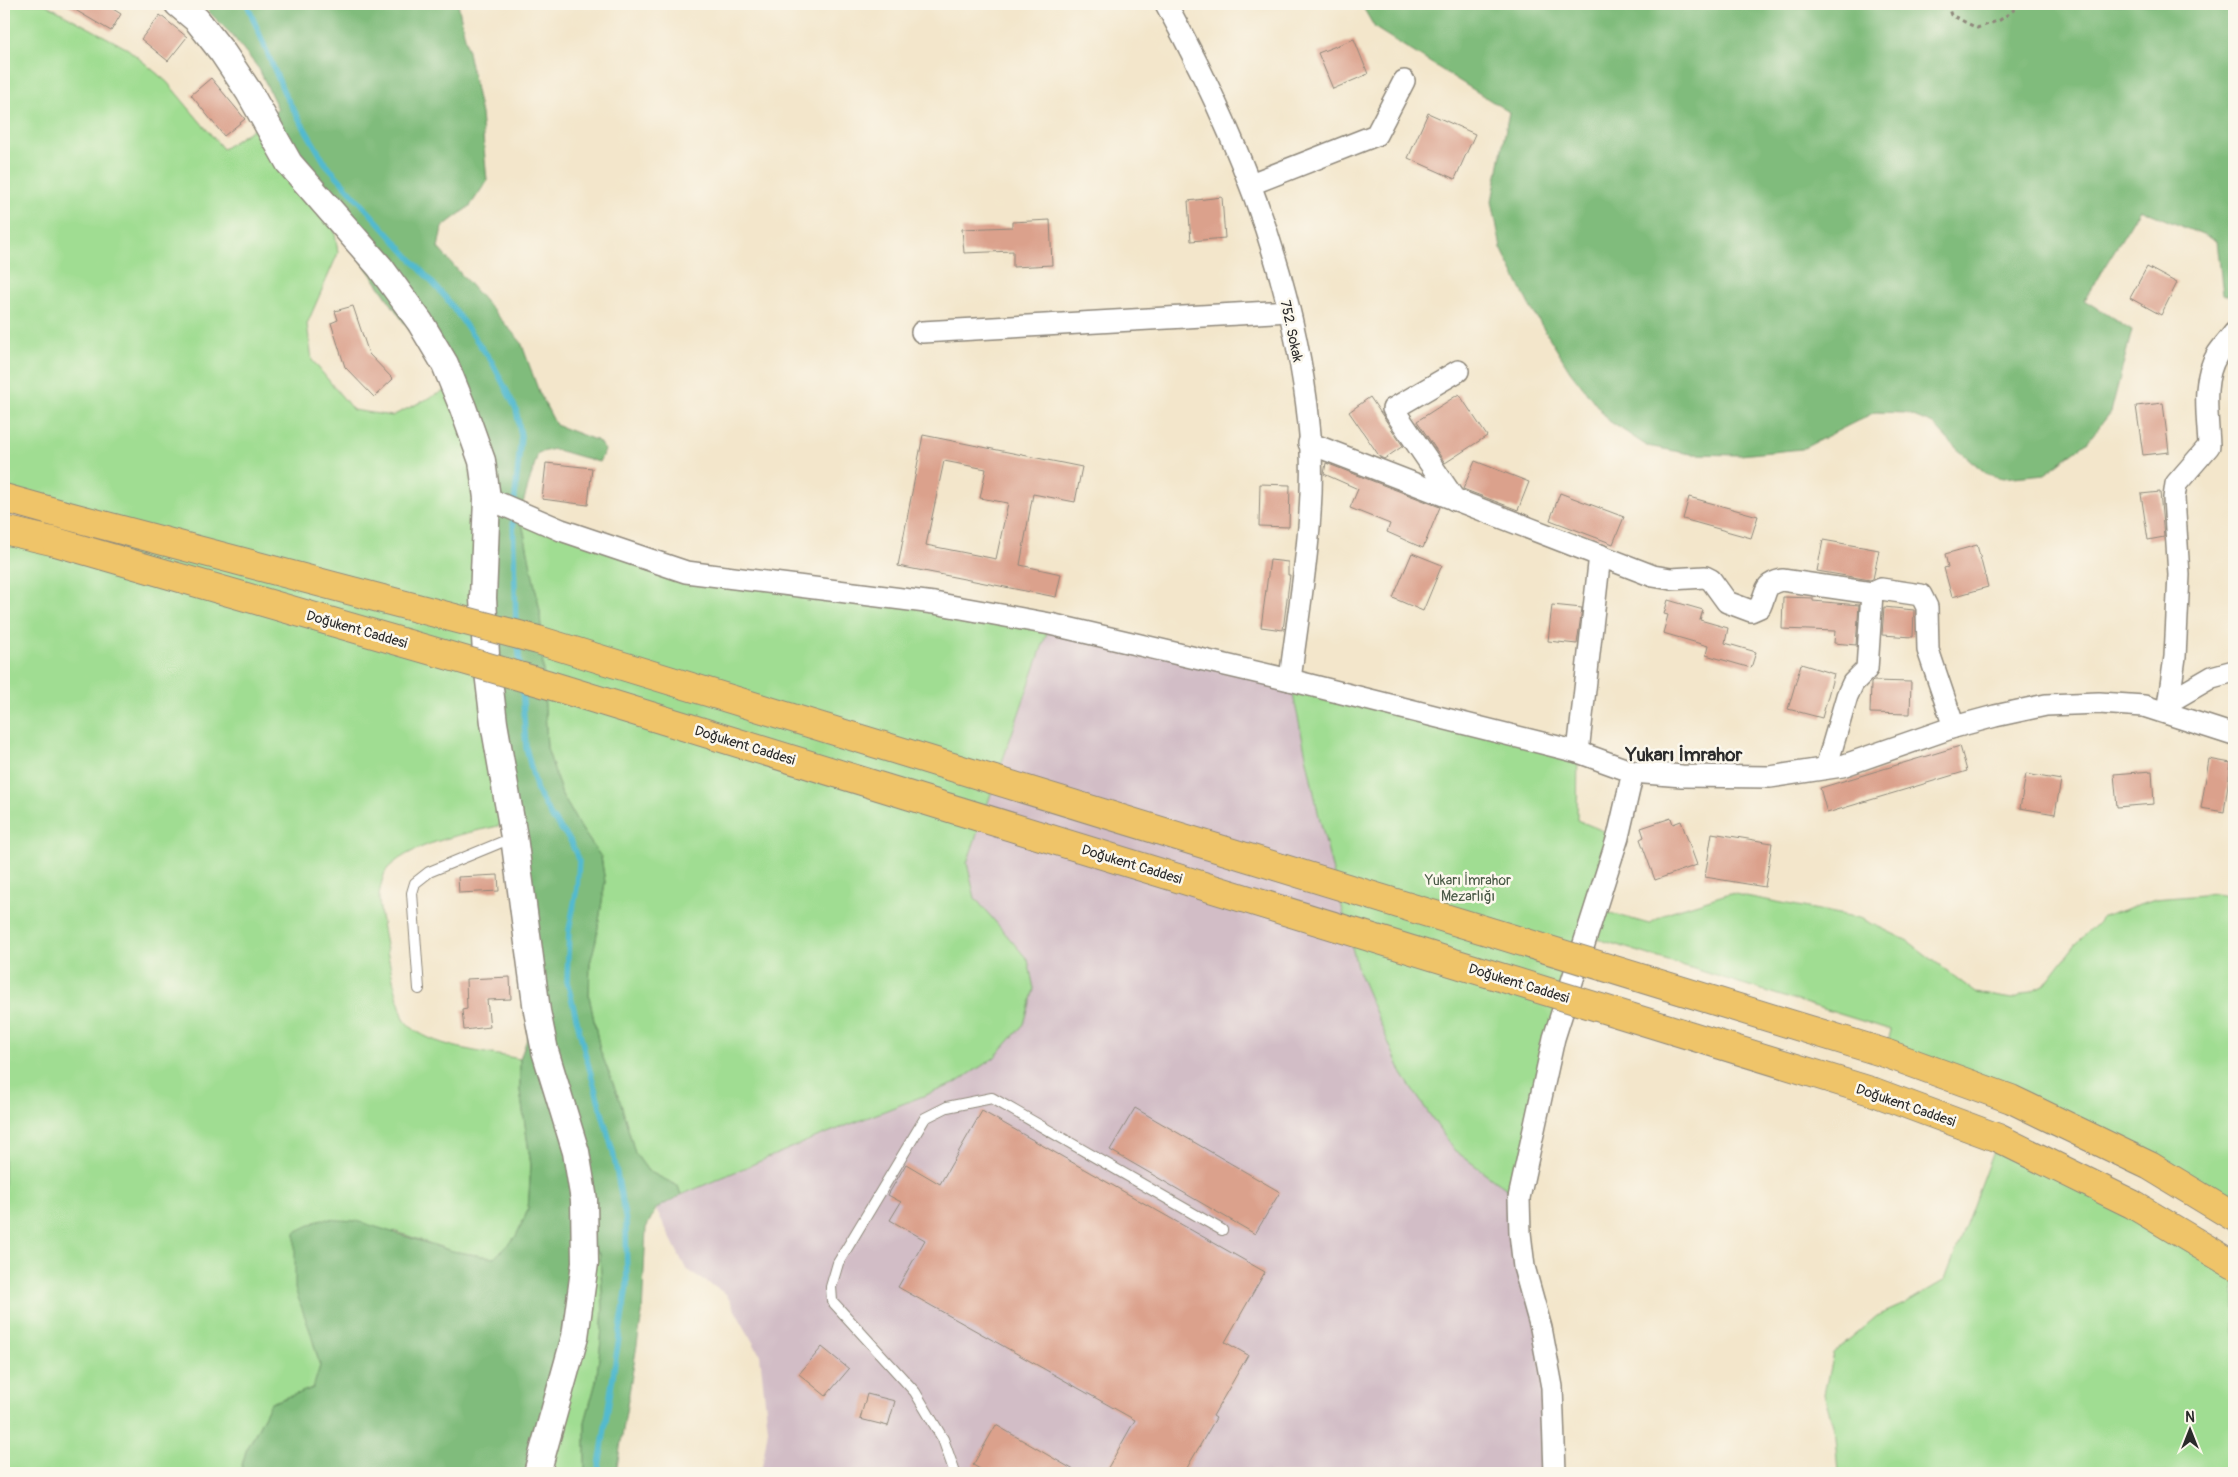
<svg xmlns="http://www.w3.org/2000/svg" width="2238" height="1477" viewBox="0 0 2238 1477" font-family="Pangolin,sans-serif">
<rect width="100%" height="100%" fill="#fbf7ec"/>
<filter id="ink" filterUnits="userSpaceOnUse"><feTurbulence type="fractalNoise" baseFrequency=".02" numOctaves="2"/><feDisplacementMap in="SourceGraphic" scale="10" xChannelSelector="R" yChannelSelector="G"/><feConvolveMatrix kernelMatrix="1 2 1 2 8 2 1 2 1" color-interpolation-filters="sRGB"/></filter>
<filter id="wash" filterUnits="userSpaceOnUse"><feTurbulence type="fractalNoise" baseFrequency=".0096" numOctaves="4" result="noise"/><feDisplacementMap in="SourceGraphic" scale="20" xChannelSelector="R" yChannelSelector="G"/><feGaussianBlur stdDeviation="1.12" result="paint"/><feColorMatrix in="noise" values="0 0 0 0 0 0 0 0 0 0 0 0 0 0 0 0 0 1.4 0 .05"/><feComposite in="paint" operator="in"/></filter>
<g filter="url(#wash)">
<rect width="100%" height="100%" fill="#f3e6cb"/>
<path fill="#d2bdc6" d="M1050,624L1290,680L1318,812L1358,971L1519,1198L1555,1473H761L768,1429L760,1355L726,1294L686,1269L656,1209L681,1195L812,1139L954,1084L1028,961L975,898L967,863Z"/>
<g fill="#a0dd92" stroke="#66845e">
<path d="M4,4H45L128,49L167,82L223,149L265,121L332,212L338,253L307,324L312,360L353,410L392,416L454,386L463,408L511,823C474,832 415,841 388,868C383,873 380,889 379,896C378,911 398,1012 406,1022C428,1048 487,1052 520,1059V1091L531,1165L528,1210L516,1236L494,1258L452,1251L394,1231L311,1334L320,1366L314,1388L271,1403L246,1451L240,1473H4V530L85,551L94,523L4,498Z"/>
<path d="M520,513L646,559L1050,624L967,863L975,898L1028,960L1034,989L1024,1024L994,1058L954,1084L812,1139L681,1195L678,1186L648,1171L635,1153L621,1104L600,1050L589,996L590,963L596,940L605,882L601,857L583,831L562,795L547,748L540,611Z"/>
<path d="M1290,680L1578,752L1577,820L1618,837L1596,909L1649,924L1669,912L1730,893L1860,918L1908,941L1976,993L2013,999L2044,985L2075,945L2103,917L2155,899L2215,894L2234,897V1217L1885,1053L1891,1030L1588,936L1519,1198L1454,1150L1402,1074L1358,971L1318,812Z"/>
<path d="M1998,1138L2234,1265V1473H1839L1836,1436L1824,1394L1833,1353L1877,1316L1902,1305L1945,1280Z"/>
<path d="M584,1240L600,1254L603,1307L601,1341L596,1382L585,1422V1473H537Z"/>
</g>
<g fill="#80bc7c" stroke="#567454">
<path d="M201,4H458L481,114L487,181L470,206L442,227L438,248L521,342L539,392L556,425L598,441L605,450L599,462L554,449L538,453L520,513L540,611L547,748L562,795L583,831L601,857L605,882L596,940L590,963L589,996L600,1050L621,1104L635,1153L648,1171L678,1186L681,1195L656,1209L646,1228L642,1314L616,1473H585V1422L596,1382L601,1341L603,1307L600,1254L585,1240L537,1473H240L246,1451L271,1403L313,1388L320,1366L311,1334L295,1289V1232L322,1219L357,1221L452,1251L494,1258L516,1236L528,1210L531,1165L520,1091V1059L537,1011L494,723L487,498L463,408L265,121L278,109L259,69L232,35Z"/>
<path d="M1361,4H2234V299L2223,294L2217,241L2140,209L2084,300L2132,330L2111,412L2087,442L2045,474L2003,478L1987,474L1956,448L1933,424L1906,413L1875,412L1802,449L1740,455L1691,454L1647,446L1609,421L1570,371L1529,305L1501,248L1492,201L1509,112L1375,28Z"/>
</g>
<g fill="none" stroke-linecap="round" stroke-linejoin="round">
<g stroke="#52bacf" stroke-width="5.5">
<path d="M247,4L285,95L325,163L446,298L492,362L516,409L521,436L514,506"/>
<path d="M513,515L516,626"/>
<path d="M518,642L520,668"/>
<path d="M522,685L526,748L537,791L551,816L570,840L579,861L577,888L569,930L567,981L585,1053L613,1152L626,1222L627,1286L598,1473"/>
</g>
</g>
<g id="blocks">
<g fill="#dba18c" fill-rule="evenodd">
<path d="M65,4H105L121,14L111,31Z"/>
<path d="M160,15L187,37L168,61L141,39Z"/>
<path d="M1354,39L1368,74L1333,89L1318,53Z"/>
<path d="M211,78L245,119L224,136L191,95Z"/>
<path d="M1428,113L1475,134L1455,179L1408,158Z"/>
<path d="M1222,197L1225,238L1191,241L1188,201Z"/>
<path d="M1050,220L1052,265L1013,267V251L964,253L962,229L1012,227V222Z"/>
<path d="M2147,267L2177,283L2161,315L2130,298Z"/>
<path d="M353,306L369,354L393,379L374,397L345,367L331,323L338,320L335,311Z"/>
<path d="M1459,394L1487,436L1445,463L1417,421Z"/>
<path d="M1370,397L1403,446L1384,459L1380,457L1349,412Z"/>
<path d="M2163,403L2169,452L2143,455L2136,406Z"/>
<path d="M923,435L1082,467L1075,502L1033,494L1020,565L1061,574L1056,597L898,566ZM944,461L986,469L980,498L1008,503L996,559L926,545Z"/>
<path d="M1475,461L1529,482L1518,510L1463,489Z"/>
<path d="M546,463L592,468L588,505L542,499Z"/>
<path d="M1326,463L1440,507L1423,548L1387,532L1390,524L1350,508L1358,489L1324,474Z"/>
<path d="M1260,484L1290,485L1289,527L1259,526Z"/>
<path d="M2160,492L2164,537L2148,540L2141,494Z"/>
<path d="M1560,493L1624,517L1613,544L1550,520Z"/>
<path d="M1689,497L1758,516L1751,538L1683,519Z"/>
<path d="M1823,540L1879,550L1873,579L1870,580L1817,571Z"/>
<path d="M1977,545L1988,587L1952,597L1944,568L1948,567L1945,554Z"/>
<path d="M1412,553L1442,565L1423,611L1393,598Z"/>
<path d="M1270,560L1288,562V575H1290L1283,630L1261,627Z"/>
<path d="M1783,597L1813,598V601L1859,605L1856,645L1834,643L1835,631L1782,629Z"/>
<path d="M1668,600L1703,610L1700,620L1728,628L1725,643L1756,652L1751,668L1706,655L1708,646L1663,633L1668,615L1664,614Z"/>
<path d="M1552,605L1582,608L1577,644L1548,641Z"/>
<path d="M1884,607L1914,610L1913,637L1882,635Z"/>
<path d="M1801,664L1834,674L1822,718L1788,709Z"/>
<path d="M1873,681L1911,682L1910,714L1870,713L1871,683Z"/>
<path d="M1960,746L1967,771L1827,813L1820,788Z"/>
<path d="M2209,759L2231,763L2224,812L2201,808Z"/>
<path d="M2152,771L2154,804L2117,807L2114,774Z"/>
<path d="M2026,774L2061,780L2055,814L2020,808Z"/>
<path d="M1671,818L1673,824L1681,821L1697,865L1655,880L1640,839L1644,837L1641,828Z"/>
<path d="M1712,833L1772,843L1765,887L1705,877Z"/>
<path d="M498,875L499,891L459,893L458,877Z"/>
<path d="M510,977L511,999L487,1000L490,1027L464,1030L462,1010L467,1009L466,979Z"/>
<path d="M1135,1108L1280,1192L1255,1234L1110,1150Z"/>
<path d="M982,1111L1265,1272L1225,1342L1248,1355L1213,1416L1216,1418L1184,1473H1105L1135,1420L898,1287L925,1240L890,1220L901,1202L888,1195L906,1164L940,1184Z"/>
<path d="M822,1347L849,1369L826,1396L799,1374Z"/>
<path d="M867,1394L895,1401L888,1426L860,1419Z"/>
<path d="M996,1425L1079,1473H987L973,1465Z"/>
</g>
</g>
</g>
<g filter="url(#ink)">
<use href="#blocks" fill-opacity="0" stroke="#8f887b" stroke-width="1"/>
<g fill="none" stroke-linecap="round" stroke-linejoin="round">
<g stroke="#8f887b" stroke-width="12">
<g id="service">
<path d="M419,989L412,893L415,883L429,872L514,837"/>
<path d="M955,1473L943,1439L915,1392L832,1301L831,1287L838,1263L925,1118L947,1107L992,1098L1222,1230"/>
</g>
</g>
<g stroke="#8f887b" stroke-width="24">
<g id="minor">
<path d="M1166,4C1236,132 1294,277 1309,424C1318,507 1300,597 1290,680"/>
<path d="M1251,184L1376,135L1404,81"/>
<path d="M922,332L1289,311"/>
<path d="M1309,443L1653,576L1671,579L1705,577L1711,580L1727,602L1751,611L1760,607C1767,592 1763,584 1782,580L1872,593L1881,589L1921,595L1927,607L1928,650L1954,727"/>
<path d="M487,498L561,530L686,572L934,603L1050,624L1290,680L1578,752L1633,772L1682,776L1770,777L1842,766L1954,727L1995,716L2046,705L2099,703L2144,706L2234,735"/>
<path d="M1455,500L1393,409L1458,371"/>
<path d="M2169,702L2212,677L2234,671"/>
<path d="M2167,713L2175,657L2179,575L2174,498L2176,484L2209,446C2208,417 2201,381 2217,355C2222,347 2229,340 2234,333"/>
<path d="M1578,752L1600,555"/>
<path d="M1826,768L1847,696L1853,683L1867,669L1872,593"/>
<path d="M1555,1473L1552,1387L1541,1328L1524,1267L1520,1233L1519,1198L1554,1038L1618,837L1633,772"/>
</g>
</g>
<g stroke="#8f887b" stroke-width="29">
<path id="tertiary" d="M178,4L197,20L223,53L249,92L289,163L380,267L420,322L445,364L463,408L482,461L487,498L483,598L486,655L494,723L514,837L537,1011L545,1051L576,1152L584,1200L585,1263L575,1337L537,1473"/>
</g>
<g stroke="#8f887b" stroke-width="30">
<g id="primary">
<path d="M4,498L61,514"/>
<path d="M4,530L56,542"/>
<path d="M1885,1053L2011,1099L2150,1166L2234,1217"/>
<path d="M1874,1092L1998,1138L2132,1204L2234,1265"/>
</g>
</g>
<path stroke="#8f887b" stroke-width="3" stroke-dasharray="4 4" stroke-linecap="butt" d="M1947,4L1951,15L1977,28L2000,20L2022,4"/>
<use href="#service" stroke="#fff" stroke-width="10"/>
<use href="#minor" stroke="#fff" stroke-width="21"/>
<use href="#tertiary" stroke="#fff" stroke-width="26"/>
<use href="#primary" stroke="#efc469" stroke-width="28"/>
<g stroke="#8f887b" stroke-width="30" stroke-linecap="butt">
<g id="primary-bridge">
<path d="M61,514L538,640L1885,1053"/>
<path d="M56,542L543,683L1874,1092"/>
</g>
</g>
<use href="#primary-bridge" stroke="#efc469" stroke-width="28"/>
</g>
</g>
<g text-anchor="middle" stroke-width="5" stroke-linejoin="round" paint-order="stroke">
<g font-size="14" fill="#2b2b2b" stroke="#fbf7ec">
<text transform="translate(1292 331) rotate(78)" y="5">752. Sokak</text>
<text transform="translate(357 629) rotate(16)" y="5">Doğukent Caddesi</text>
<text transform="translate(745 745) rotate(17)" y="5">Doğukent Caddesi</text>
<text transform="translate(1132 864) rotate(17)" y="5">Doğukent Caddesi</text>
<text transform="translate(1519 983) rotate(17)" y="5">Doğukent Caddesi</text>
<text transform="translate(1906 1105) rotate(19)" y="5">Doğukent Caddesi</text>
</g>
<g font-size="14" fill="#485845" stroke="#fbf7ec">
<text x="1468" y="885">Yukarı İmrahor<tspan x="1468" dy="16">Mezarlığı</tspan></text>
</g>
<g font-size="19" font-weight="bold" fill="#2b2b2b" stroke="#fbf7ec">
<text x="1684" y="761">Yukarı İmrahor</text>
</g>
</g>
<rect width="2238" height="1477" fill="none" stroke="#fbf7ec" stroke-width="20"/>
<g transform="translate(2190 1430)" stroke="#fbf7ec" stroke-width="4" paint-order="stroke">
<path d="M0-4L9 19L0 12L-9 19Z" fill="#2b2b2b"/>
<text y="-8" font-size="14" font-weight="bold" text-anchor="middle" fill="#2b2b2b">N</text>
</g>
</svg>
